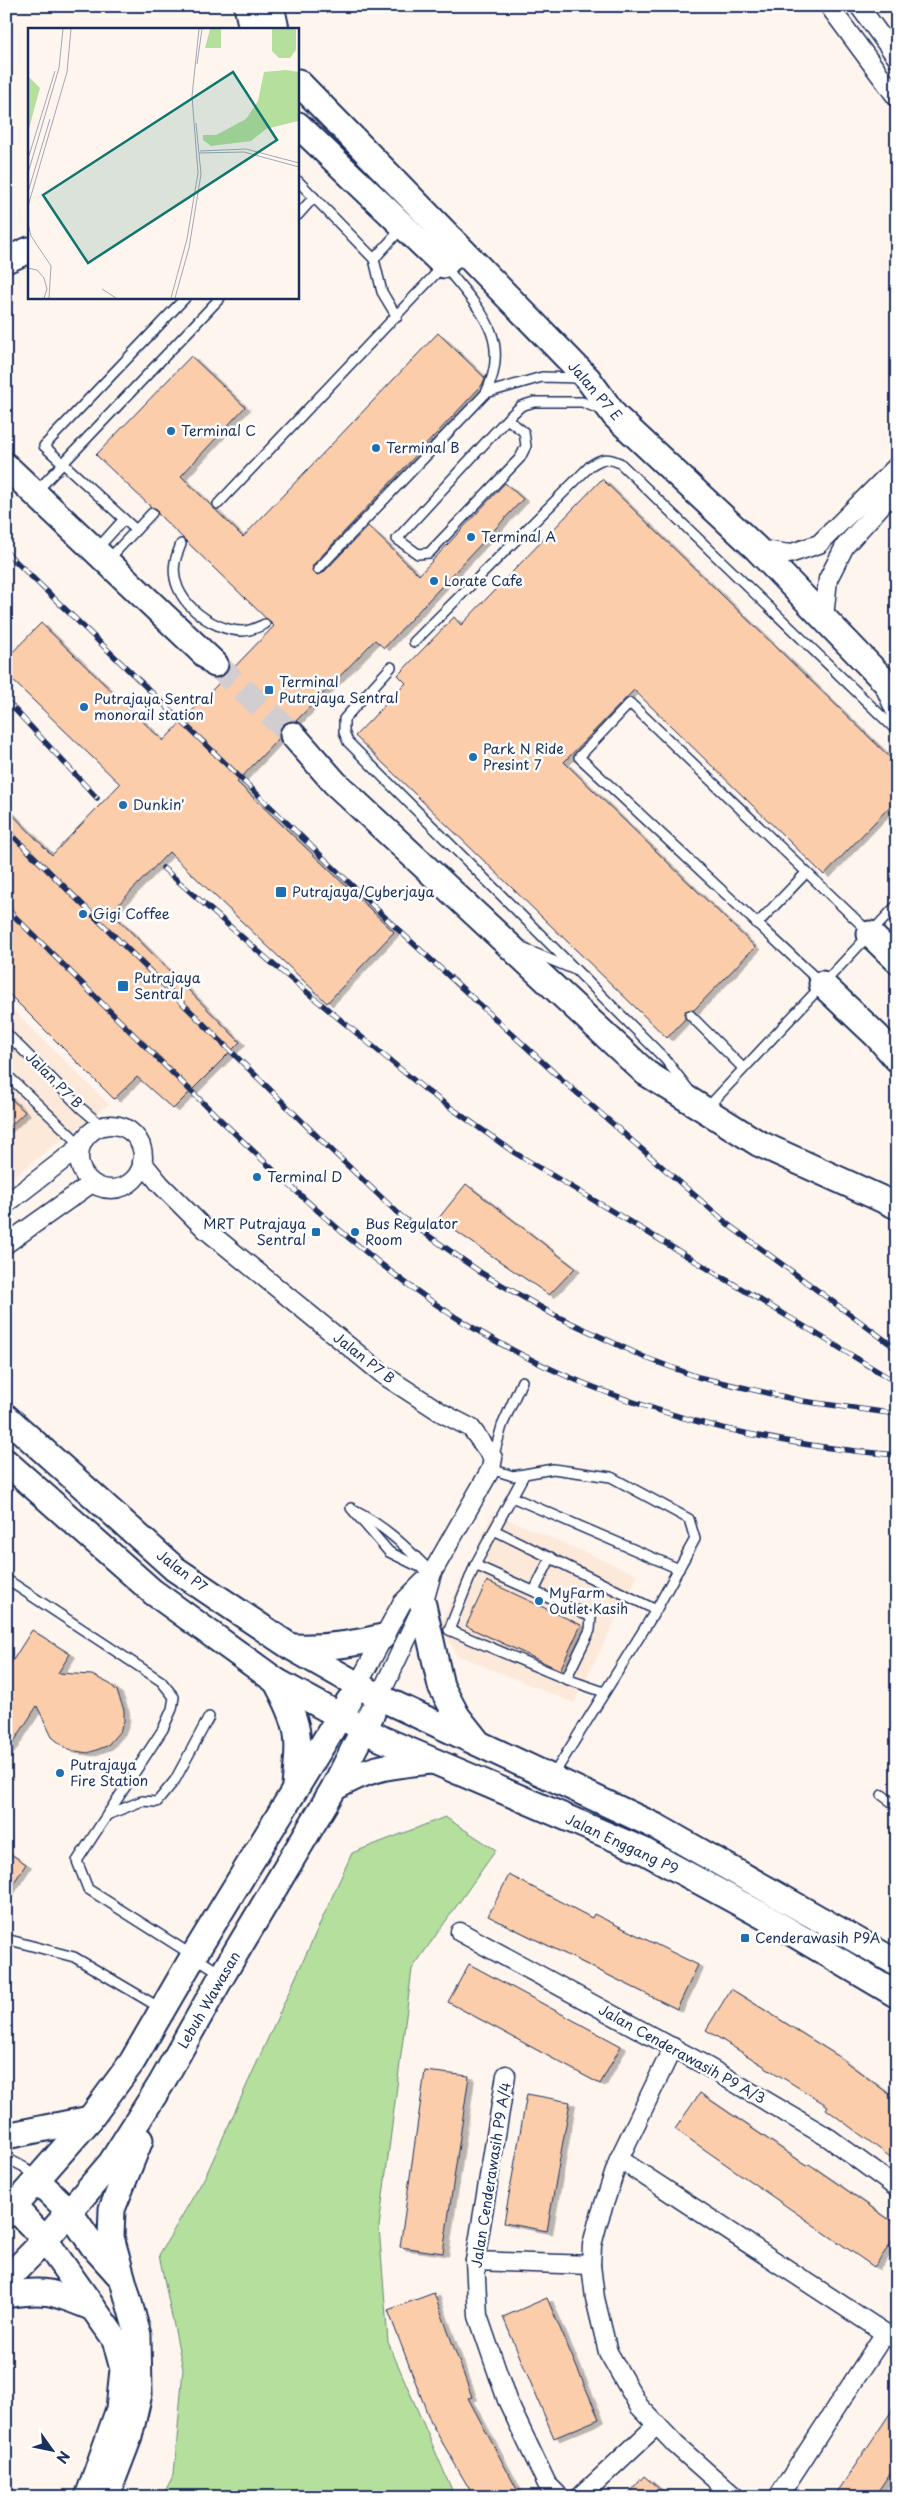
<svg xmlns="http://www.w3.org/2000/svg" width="903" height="2503" viewBox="0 0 903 2503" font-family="'Playpen Sans',sans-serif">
<defs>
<filter id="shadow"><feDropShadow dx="5.5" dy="3" stdDeviation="0" flood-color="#0004"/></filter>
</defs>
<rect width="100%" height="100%" fill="#fef5ee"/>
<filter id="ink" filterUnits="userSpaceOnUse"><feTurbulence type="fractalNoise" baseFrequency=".02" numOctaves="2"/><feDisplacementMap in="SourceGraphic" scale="10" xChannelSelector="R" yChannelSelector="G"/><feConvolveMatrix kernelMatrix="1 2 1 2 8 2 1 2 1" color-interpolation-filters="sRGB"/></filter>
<g filter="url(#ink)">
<g fill="#fde9da">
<path d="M6,1003L109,1104L6,1182Z"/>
<path d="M493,1513L638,1575L574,1703L457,1655L440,1626Z"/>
</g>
<path fill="#b5df9c" stroke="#68877d" d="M445,1817L496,1850L412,1969L379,2227L388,2342L455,2497H162L174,2474L183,2369L159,2255L206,2175L352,1853Z"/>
<g fill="#fbcdaa" stroke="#1b2f5e" filter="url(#shadow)">
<path d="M438,333L485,378L482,385L313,565L312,571L317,575L323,573L368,526L419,575L505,483L523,499L384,648L375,640L296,721L283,725L279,731V738L237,782L394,932L327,1003L169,852L111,912L240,1042L173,1109L137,1077L114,1099L6,991V808L52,855L120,784L6,674V659L41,623L163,741L274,626L158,514L157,509L151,507L96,455L191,356L245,407L181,476L243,537Z"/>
<path d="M602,479L897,764V799L824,875L634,690L564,762L755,947L694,1010L685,1011V1019L667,1038L355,736L406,683L398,675L454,617L461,625Z"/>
<path d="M6,1094L25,1112L6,1130Z"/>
<path d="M466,1184L575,1268L549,1295L438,1219Z"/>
<path d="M487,1581L581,1625L560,1670L466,1626Z"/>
<path d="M32,1630L70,1654L58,1673L92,1675L110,1684L117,1691L124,1710V1721L120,1731L107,1746L88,1753L68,1750L52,1737L37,1706L6,1754V1671Z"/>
<path d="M6,1851L26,1864L6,1895Z"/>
<path d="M509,1875L592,1918L594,1914L698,1965L677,2009L488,1916Z"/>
<path d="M469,1964L621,2046L600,2084L448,2002Z"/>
<path d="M731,1989L838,2056L897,2100V2162L826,2109L828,2106L706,2030Z"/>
<path d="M425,2071L469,2076L443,2253L400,2247Z"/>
<path d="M700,2093L807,2166L809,2164L897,2225V2235L874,2267L675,2129Z"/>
<path d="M527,2094L570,2102L547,2231L504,2223Z"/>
<path d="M434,2293L472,2397L468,2398L521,2497H474L431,2423L388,2310Z"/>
<path d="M547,2298L599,2419L554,2438L503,2317Z"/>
<path d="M897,2403V2463L874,2497H834Z"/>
<path d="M644,2476L669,2497H626Z"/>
</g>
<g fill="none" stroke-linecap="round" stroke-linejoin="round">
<path stroke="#d1cdd1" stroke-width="25" stroke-dasharray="25 12" stroke-linecap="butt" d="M215,664L293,735"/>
<g stroke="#1b2f5e" stroke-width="12">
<g id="lane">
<path d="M298,181L374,259L382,292L397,317"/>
<path d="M298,215L314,197"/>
<path d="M374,259L403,227"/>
<path d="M507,419L524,432L526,446L520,458L429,553L418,554L397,539L507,419L521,406L534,402H582L604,411"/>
<path d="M35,493L220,298"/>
<path d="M218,504L444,265C477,308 513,336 486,393"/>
<path d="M136,530L44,446L185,298"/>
<path d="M181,544C179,550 176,556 175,562C168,599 211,631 243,631C250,631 258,627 265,624"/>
<path d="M97,549L124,519"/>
<path d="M107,561L152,513"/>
<path d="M318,569L486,393L542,377L580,378"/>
<path d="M414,642L590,466C602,458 607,457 620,463L897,731"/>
<path d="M391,667L344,719V732L348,742L665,1059L689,1090"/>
<path d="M881,690L897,726"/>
<path d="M757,924L806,873"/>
<path d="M527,950L573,969"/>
<path d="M821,983L579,757L630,703L870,933"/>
<path d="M690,1015L743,1068"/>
<path d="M6,1033L81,1108L102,1126"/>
<path d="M6,1074L81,1145"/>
<path d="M706,1109L897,905"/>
<path d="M493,1458L502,1426L522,1381"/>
<path d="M491,1469L513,1476L553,1469L611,1477L689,1519L695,1539L656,1610L552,1777"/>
<path d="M524,1475L475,1565L449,1630L566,1679L604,1692"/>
<path d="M512,1497L679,1569"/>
<path d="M351,1508L389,1552L432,1573"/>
<path d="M355,1511C383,1525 404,1545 426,1567"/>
<path d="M494,1530L656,1610"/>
<path d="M475,1565L591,1617L590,1630L566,1679"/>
<path d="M6,1579L161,1681L174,1697L172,1709L163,1729L77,1861L88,1889L222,1974"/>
<path d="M534,1591L551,1557"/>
<path d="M882,1795L897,1806"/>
<path d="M107,1815L142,1801L157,1802L175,1780L209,1717"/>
<path d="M6,1939L74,1957L162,2009"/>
<path d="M6,2158L24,2167L34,2178"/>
</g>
</g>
<g stroke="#1b2f5e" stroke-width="21">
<g id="street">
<path d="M829,6L897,98"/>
<path d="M859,6L897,58"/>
<path d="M757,549L789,554L819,544L897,466"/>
<path d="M824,617L828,579L845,546L897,488"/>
<circle cx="111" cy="1157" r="32"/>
<path d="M142,1162L160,1184L205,1229L385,1376L442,1413L471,1428L493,1458L491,1469L432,1573L423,1605L379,1697"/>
<path d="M6,1204L80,1147"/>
<path d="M6,1244L92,1183"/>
<path d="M357,1686L402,1603L430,1575"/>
<path d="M460,1932L701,2063L829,2138L897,2188"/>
<path d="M673,2047L619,2159L598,2222L592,2245L591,2265L595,2298L608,2352L639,2406L676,2445L735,2497"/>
<path d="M506,2075L475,2261L478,2316L507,2400L547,2484L560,2497"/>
<path d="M619,2159L897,2341"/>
<path d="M475,2261L591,2265"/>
<path d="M580,2497L657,2425"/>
<path d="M778,2497L885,2333"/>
</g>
</g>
<g stroke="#1b2f5e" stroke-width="29">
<g id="secondary">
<path d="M247,6L252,29"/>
<path d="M271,6L276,29"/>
<path d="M298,82L588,379L615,416L757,549L897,694"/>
<path d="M298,125L444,265L459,249"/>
<path d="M6,260L29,250"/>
<path d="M6,466L215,664"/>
<path d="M293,735L335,783L646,1073L758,1143L897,1206"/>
<path d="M870,934L897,960"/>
<path d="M822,984L877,1036L897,1059"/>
<path d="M6,1417L175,1569L291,1647L379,1697L657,1827L897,1963"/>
<path d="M6,1462L153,1592L276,1681L382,1739L642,1850L767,1918L897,1995"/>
<path d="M423,1605L441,1686L457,1716L476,1740"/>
<path d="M293,1647C324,1648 352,1645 382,1637"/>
<path d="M276,1681C301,1727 300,1735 295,1786"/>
<path d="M334,1788C372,1766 389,1766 431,1761"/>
<path d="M6,2136L90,2119"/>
<path d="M36,2179L69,2211L93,2246L119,2275"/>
<path d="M13,2206L45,2240L115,2339L123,2369L119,2409L88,2497"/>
<path d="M6,2215L90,2119L132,2062L194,1955L349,1701"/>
<path d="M6,2280L45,2240L111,2163L161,2084L223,1974L334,1788L372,1713"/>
<path d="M6,2295C48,2288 55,2293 93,2308"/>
<path d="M106,2497L129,2437L139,2394L138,2335L111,2237L112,2209L140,2140"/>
</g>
</g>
<use href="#lane" stroke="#fff" stroke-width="9"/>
<use href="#street" stroke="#fff" stroke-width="18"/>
<use href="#secondary" stroke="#fff" stroke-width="25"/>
<g stroke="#1b2f5e" stroke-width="5.5">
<g id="rail">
<path d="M6,552L391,923L560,1078L730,1226L897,1349"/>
<path d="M6,700L97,798"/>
<path d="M6,829L324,1143L402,1217L483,1274L554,1315L646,1358L698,1377L802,1401L897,1414"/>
<path d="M163,868L274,965L427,1091L515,1153L807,1328L897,1383"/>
<path d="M6,908C79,980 151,1053 225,1124C304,1200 385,1277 480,1332C606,1406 752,1444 897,1455"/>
</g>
</g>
<use href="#rail" stroke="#fff" stroke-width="4" stroke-dasharray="11" stroke-linecap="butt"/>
</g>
</g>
<g fill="#1f6fb2" stroke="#fff" stroke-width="2">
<circle cx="171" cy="431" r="5"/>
<circle cx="376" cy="448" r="5"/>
<circle cx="471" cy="537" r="5"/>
<circle cx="434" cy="581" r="5"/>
<rect x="264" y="685" width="10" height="10" rx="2.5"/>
<circle cx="84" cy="707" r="5"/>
<circle cx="473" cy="757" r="5"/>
<circle cx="123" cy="805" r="5"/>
<rect x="275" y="886" width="12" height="12" rx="2.5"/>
<circle cx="83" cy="914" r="5"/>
<rect x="117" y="980" width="12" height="12" rx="2.5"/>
<circle cx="257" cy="1177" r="5"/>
<rect x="311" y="1227" width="10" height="10" rx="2.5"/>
<circle cx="355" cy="1232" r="5"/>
<circle cx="539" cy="1601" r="5"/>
<circle cx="60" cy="1773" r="5"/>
<rect x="740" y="1933" width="10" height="10" rx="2.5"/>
</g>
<g text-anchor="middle" stroke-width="5" stroke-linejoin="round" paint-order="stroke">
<g font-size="14" fill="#1b2f5e" stroke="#fff">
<text transform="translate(595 391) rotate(49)" y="5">Jalan P7 E</text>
<text transform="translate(54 1080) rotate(45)" y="5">Jalan P7 B</text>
<text transform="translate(364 1358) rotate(38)" y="5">Jalan P7 B</text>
<text transform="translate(182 1571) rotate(37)" y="5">Jalan P7</text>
<text transform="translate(622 1844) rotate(25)" y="5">Jalan Enggang P9</text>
<text transform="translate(209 2000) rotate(-60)" y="5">Lebuh Wawasan</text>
<text transform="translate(682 2054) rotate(29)" y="5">Jalan Cenderawasih P9 A/3</text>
<text transform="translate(491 2175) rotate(-81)" y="5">Jalan Cenderawasih P9 A/4</text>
</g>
<g font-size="14" fill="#1b2f5e" stroke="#fff" text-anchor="start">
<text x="181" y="436">Terminal C</text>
<text x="386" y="453">Terminal B</text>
<text x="481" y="542">Terminal A</text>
<text x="444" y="586">Lorate Cafe</text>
<text x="279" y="687">Terminal<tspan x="279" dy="16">Putrajaya Sentral</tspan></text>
<text x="94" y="704">Putrajaya Sentral<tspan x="94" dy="16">monorail station</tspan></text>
<text x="483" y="754">Park N Ride<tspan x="483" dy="16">Presint 7</tspan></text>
<text x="133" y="810">Dunkin'</text>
<text x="292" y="897">Putrajaya/Cyberjaya</text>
<text x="93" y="919">Gigi Coffee</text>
<text x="134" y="983">Putrajaya<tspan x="134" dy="16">Sentral</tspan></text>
<text x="267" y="1182">Terminal D</text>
<text x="306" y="1229" text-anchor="end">MRT Putrajaya<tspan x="306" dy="16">Sentral</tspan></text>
<text x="365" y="1229">Bus Regulator<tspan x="365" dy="16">Room</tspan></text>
<text x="549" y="1598">MyFarm<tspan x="549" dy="16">Outlet Kasih</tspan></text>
<text x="70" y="1770">Putrajaya<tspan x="70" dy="16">Fire Station</tspan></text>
<text x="755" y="1943">Cenderawasih P9A</text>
</g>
</g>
<g transform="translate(28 28)">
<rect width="271" height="271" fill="#fef5ee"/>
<path d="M182,1H193V20H177ZM244,1H268V22L262,30H251L244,23ZM258,42L271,44L270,93L238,101L223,113L183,118L175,112V107H188L218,91L230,73L236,44ZM0,48L12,60L0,104Z" fill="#b5df9c"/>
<path fill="none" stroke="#a3a6b4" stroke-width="1" d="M169,36L174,1M172,123L218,121L271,135M171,125L216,124L271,139M0,131L27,43M0,145L31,40L35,1M0,164L22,91M0,178L39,44L43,1M0,195L3,208L23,238L21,270M0,240L9,242L16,250L19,261L16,270M74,261L88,270M143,270L159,211L170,145L164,68L171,1M147,270L161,220L173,146L168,95"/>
<path fill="#0f766e" fill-opacity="0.15" stroke="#0f766e" stroke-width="2.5" d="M205,44L249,112L60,235L15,167Z"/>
<rect width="271" height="271" fill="none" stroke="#1b2f5e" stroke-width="2.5"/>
</g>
<rect width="903" height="2503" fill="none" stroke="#fff" stroke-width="25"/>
<rect x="12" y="12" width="878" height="2478" fill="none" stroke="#1b2f5e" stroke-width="2" filter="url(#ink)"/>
<g transform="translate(52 2450) rotate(123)" stroke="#ffffff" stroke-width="4" paint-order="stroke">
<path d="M0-4L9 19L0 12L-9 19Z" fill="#1b2f5e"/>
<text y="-8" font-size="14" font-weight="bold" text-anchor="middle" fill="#1b2f5e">N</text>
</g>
</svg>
